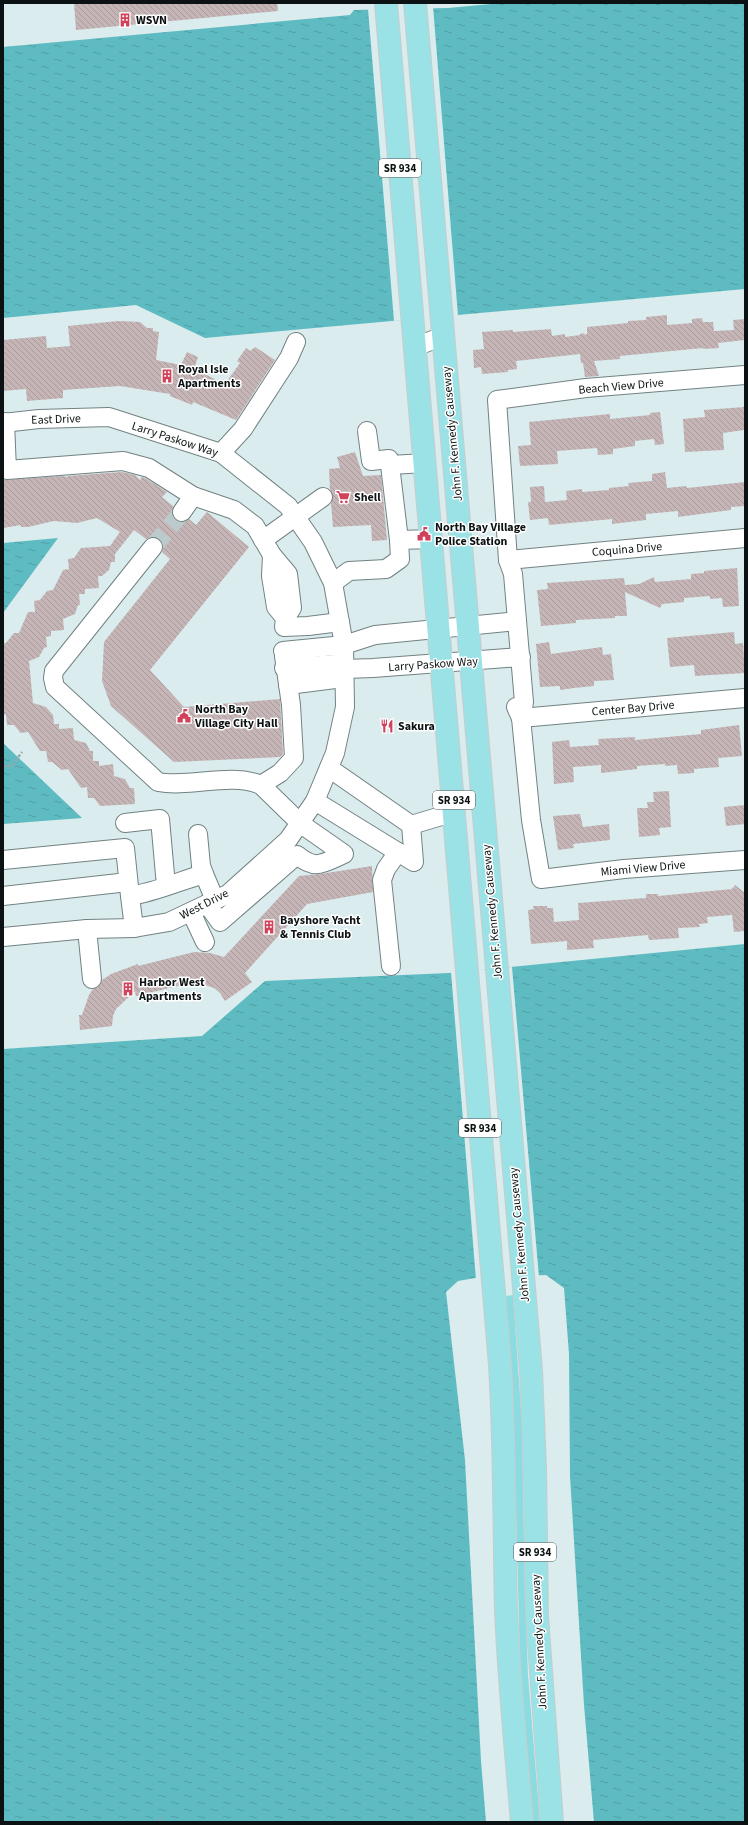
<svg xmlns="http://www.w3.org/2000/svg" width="748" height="1825" viewBox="0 0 748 1825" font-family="'Source Sans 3',sans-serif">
<defs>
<pattern id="water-ripples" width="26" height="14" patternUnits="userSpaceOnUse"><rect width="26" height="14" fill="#5dbbc1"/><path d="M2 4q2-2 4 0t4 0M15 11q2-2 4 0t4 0" fill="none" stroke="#50a0a5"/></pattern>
<pattern id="building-back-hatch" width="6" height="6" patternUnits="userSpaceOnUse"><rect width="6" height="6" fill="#c6b5b6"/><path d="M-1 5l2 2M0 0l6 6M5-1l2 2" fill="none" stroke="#a99b9c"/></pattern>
</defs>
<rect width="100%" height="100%" fill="#daeced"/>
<path fill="#8adce1" d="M513,1295L522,1424L525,1599L528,1675L540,1822H533L520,1662L514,1429L505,1296Z"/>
<g fill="url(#water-ripples)">
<path d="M502,3H745V289L205,338L136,305L3,318V47L350,15L354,10L448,8Z"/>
<path d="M58,538L3,613V543Z"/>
<path d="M3,743L82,818L3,824Z"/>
<path d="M745,944V1822H594L584,1705L570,1476L569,1354L564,1288L546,1275L475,1278L458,1281L446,1292L465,1460L481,1761L486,1822H3V1049L202,1036L265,981L449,973Z"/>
</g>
<g fill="#daeced">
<path d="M433,6L458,316L394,321L368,9Z"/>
<path d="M512,967L539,1277L476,1280L451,972Z"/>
</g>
<g fill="url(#building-back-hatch)">
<path d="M74,3H277L278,11L76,30Z"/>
<path d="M667,315V325L692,323V319L702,318L703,322H713L714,331L734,330L733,320L745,319V340L718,343L719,348L703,349V348L620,356V359L594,361L599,376L585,377L583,363H581L580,354L516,361L517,369L508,370V372L482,374L481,367L474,368L473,350L484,349L482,332L513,330V332L551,329L552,336L565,334V337L580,335V334L584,333L585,335L587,334V327L628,323V321L646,320V317Z"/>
<path d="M118,321L140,322L147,328H153V331L159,332L156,360L181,365L187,352L198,357L194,369L225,384L240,363L237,361L246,348L250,351L255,347L275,360L236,420L193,402L192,405L170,396V394L120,386L63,390V398L27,401L26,389L3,391V340L46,336L47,348L70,346L68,326Z"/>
<path d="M745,407L744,430L723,433L724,450L685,452L683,419L705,417L704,410Z"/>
<path d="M660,412L664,444L655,445L654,439L635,441V446L613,449V454L598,455L597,448L557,451L558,464L520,466L518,446L531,445L529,422L610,414V419L650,415V413Z"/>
<path d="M355,452L363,476L381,475L387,540L372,541L371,525L333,527L331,503L333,496L330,490L329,469L340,468L337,457Z"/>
<path d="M122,472L135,475L140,480L142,477L145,478L167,492L162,497L173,506L172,516L176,521L182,522L189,519L196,525L207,512L249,547L150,670L184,707L280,699L283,754L280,757L174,762L111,706L102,681L104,642L170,559L162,552L163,544L159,539L154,537L146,539L134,530L115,554V562H111L109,570L102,576H98L99,588L85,589V594H79L80,605H78L75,614L63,619L64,630L51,631V636L46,637L47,647L44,648L39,657L29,661L33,703L46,707L53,715L54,724H59V729L73,728L74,740L86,743L90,751H93V761H99V766L113,764L114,776L125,779L130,788H134L135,804L100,806L94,798H88L87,787L81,788L68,769L62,770L52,762H48L46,751H40L28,732L20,733L19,731L14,725H7L6,714L3,715V643H6L14,633H19L28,612H35L34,601L40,600L47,591L53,590L63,570L69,569L68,559L74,558L81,548L110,546L120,532L97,518L77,523L54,521L28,527H21V525L3,528V480L62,476L68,477V476Z"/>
<path d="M665,472L667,488L686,486L687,488L745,482V506L731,507V510L678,517V511L646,514V520L612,524V519L549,525L548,518L530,520L528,502H531L530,487L544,486L545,502L567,500L566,491L582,489V492L609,490V488L629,486L628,483L652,481V474Z"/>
<path d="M737,568L739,606L723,607L722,598L710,599V596L684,598V602L662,604L660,608L625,592L627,616H615V618L576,620V623L541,626L537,590L548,589L547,583L624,578L625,585L639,584L654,577L655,582L691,579V574L704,573V571Z"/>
<path d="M734,632L735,644L743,643L745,673L695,676L694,665L670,667L667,638Z"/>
<path d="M549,642L551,654L602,647L603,655L611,654L614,680L594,681V686L574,688L560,690V686L540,687L536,644Z"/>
<path d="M739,725L742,756L718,758L719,767L694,769V773L678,774L677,765L665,766V764L637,766V769L601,773V765L573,767L574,782L554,784L552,742L569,740L570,747L599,745L598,739L635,737V740L701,734V730Z"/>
<path d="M669,791L671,827L659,828L660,835L639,837L637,808H648L647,802H654L653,792Z"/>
<path d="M745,805V824L726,826L724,807Z"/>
<path d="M580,814L583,827L609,824L610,840L573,844L574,848L558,850L553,816Z"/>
<path d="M372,866L373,892L307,904L245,973L252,982L225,1001L220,993L214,988L199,983L186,984L136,996L135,991L116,1009L113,1016L112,1026L80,1030L79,1015H82L89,995L93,989L98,987L102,980L111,974L138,964V966L194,952L210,953L224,957L299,876L320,874Z"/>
<path d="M735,885L745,893V931L734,932L732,915L707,917L708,923L699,924L700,927L678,928L679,938L649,940L648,935L593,940L594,948L567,950V941L531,944L528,910L534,909L533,906H547V908H553L554,922L579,920L578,903L646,898V894H658V896L732,889Z"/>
</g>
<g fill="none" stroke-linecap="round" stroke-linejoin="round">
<path stroke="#bbcbcc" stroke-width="18" stroke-dasharray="18 9" stroke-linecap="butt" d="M153,547L182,512"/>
<g stroke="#728283" stroke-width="20">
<g id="minor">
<path d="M415,347L443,336"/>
<path d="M5,422L7,470L123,461L149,468L193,496L234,510L255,526L272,555L288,574L292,608L285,618L284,627L308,626L340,622"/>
<path d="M3,423L39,419L109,417L221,453L288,506L313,542L333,583L344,645L345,707L335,753L315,801L288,840L228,894L169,922L134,928L87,929L3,937"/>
<path d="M367,431L371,461L389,459L390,465L426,463"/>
<path d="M221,453L243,429L289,358L296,342"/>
<path d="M390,465L399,540"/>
<path d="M182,512L193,496"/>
<path d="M263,540L323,497"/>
<path d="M153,547L54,671L53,678L55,687L158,782C191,788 230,772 261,785L301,824L344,854C323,863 316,871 297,855L220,922L207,904"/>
<path d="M272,555L271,576L276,607L285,618"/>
<path d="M508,560L745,538"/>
<path d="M333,583L349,571L386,569L400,559L399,540L432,539"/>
<path d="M283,651L344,645L375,635L517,621"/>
<path d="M284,668L335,664L345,669L373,668L521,657"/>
<path d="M288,685L335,679L345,669"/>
<path d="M516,707L521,718L531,820L541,879L624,869L745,860"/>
<path d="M521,718L524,702L513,574L508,560L497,400L586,388L745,375"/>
<path d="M521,718L745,698"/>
<path d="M329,768L411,825L455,812"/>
<path d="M261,785L280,773L294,758L291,705L284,656"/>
<path d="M315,801L414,862L411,825"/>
<path d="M125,823L160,819L166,886"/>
<path d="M198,834L201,866L204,874"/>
<path d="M3,860L125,848L130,896C156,892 179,881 204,874L215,900"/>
<path d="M3,896L128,882"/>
<path d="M130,896L134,928"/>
<path d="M191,912L205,942"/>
<path d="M87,929L92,979"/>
<path d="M391,966L382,880L386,869L398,852"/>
</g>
</g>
<g stroke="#cacbcb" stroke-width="24">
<g id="major">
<path d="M386,3L500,1365C505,1447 504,1529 506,1610C509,1681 516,1752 522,1822"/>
<path d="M415,3L531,1370L535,1468L537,1616L552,1822"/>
</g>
</g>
<g stroke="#99a7a8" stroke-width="2.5" stroke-dasharray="3 2" stroke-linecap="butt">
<path d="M3,766H12L22,752"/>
<path d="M159,1822L162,1817"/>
</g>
<use href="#minor" stroke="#fff" stroke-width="18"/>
<use href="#major" stroke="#9be2e6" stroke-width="22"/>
</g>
<defs>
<g id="building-bare" transform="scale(1.08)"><path d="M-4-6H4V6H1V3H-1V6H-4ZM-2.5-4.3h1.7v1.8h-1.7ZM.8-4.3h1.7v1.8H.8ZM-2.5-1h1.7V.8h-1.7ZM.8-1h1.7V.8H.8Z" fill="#d14159" stroke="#fff" stroke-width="2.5" paint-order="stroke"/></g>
<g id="supermarket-bare" transform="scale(1.08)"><path d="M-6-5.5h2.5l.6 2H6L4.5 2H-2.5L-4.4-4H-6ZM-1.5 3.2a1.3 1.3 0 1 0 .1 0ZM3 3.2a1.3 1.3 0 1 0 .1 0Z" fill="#d14159" stroke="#fff" stroke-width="2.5" paint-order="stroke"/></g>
<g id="civic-bare" transform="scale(1.08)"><path d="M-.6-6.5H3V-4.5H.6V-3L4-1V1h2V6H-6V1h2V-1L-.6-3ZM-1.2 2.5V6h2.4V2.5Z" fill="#d14159" stroke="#fff" stroke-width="2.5" paint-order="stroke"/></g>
<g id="restaurant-bare" transform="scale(1.08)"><path d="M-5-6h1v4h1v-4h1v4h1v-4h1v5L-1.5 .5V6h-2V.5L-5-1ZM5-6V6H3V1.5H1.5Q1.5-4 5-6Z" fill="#d14159" stroke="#fff" stroke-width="2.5" paint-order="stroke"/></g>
</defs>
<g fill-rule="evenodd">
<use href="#building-bare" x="125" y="20"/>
<use href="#building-bare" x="167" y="376"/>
<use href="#supermarket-bare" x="343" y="497"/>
<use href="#civic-bare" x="424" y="534"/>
<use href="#civic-bare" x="184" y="716"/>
<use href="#restaurant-bare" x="387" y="726"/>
<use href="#building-bare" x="269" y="927"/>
<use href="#building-bare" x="128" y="989"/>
</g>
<g text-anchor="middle" stroke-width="3" stroke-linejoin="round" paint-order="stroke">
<g fill="#fff" stroke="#55595a" stroke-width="1">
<rect x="379" y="159" width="42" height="18" rx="3"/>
<rect x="433" y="791" width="42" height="18" rx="3"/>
<rect x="459" y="1119" width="42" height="18" rx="3"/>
<rect x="514" y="1543" width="42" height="18" rx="3"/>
</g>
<g font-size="11" font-weight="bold" fill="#0c1213">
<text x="400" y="172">SR 934</text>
<text x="454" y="804">SR 934</text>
<text x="480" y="1132">SR 934</text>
<text x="535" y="1556">SR 934</text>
</g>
<g font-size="12" font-weight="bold" fill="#0c1213" stroke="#fff" text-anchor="start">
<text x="136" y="24">WSVN</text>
<text x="178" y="373">Royal Isle<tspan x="178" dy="14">Apartments</tspan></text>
<text x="354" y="501">Shell</text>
<text x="435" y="531">North Bay Village<tspan x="435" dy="14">Police Station</tspan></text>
<text x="195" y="713">North Bay<tspan x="195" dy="14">Village City Hall</tspan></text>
<text x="398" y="730">Sakura</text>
<text x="280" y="924">Bayshore Yacht<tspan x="280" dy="14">&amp; Tennis Club</tspan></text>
<text x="139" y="986">Harbor West<tspan x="139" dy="14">Apartments</tspan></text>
</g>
<g font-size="12" fill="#0c1213" stroke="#fff">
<text transform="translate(621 386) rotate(-5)" y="4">Beach View Drive</text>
<text transform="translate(56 419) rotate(-2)" y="4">East Drive</text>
<text transform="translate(452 434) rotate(-95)" y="4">John F. Kennedy Causeway</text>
<text transform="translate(175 439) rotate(18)" y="4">Larry Paskow Way</text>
<text transform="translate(627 549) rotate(-5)" y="4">Coquina Drive</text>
<text transform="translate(433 664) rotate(-4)" y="4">Larry Paskow Way</text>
<text transform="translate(633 708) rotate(-5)" y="4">Center Bay Drive</text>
<text transform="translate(643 868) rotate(-5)" y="4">Miami View Drive</text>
<text transform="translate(204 904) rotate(-27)" y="4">West Drive</text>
<text transform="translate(492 912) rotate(-95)" y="4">John F. Kennedy Causeway</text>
<text transform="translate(519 1235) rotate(-95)" y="4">John F. Kennedy Causeway</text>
<text transform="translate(539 1642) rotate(-93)" y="4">John F. Kennedy Causeway</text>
</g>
</g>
<rect width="748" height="1825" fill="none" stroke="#0c1213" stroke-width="8"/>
</svg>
